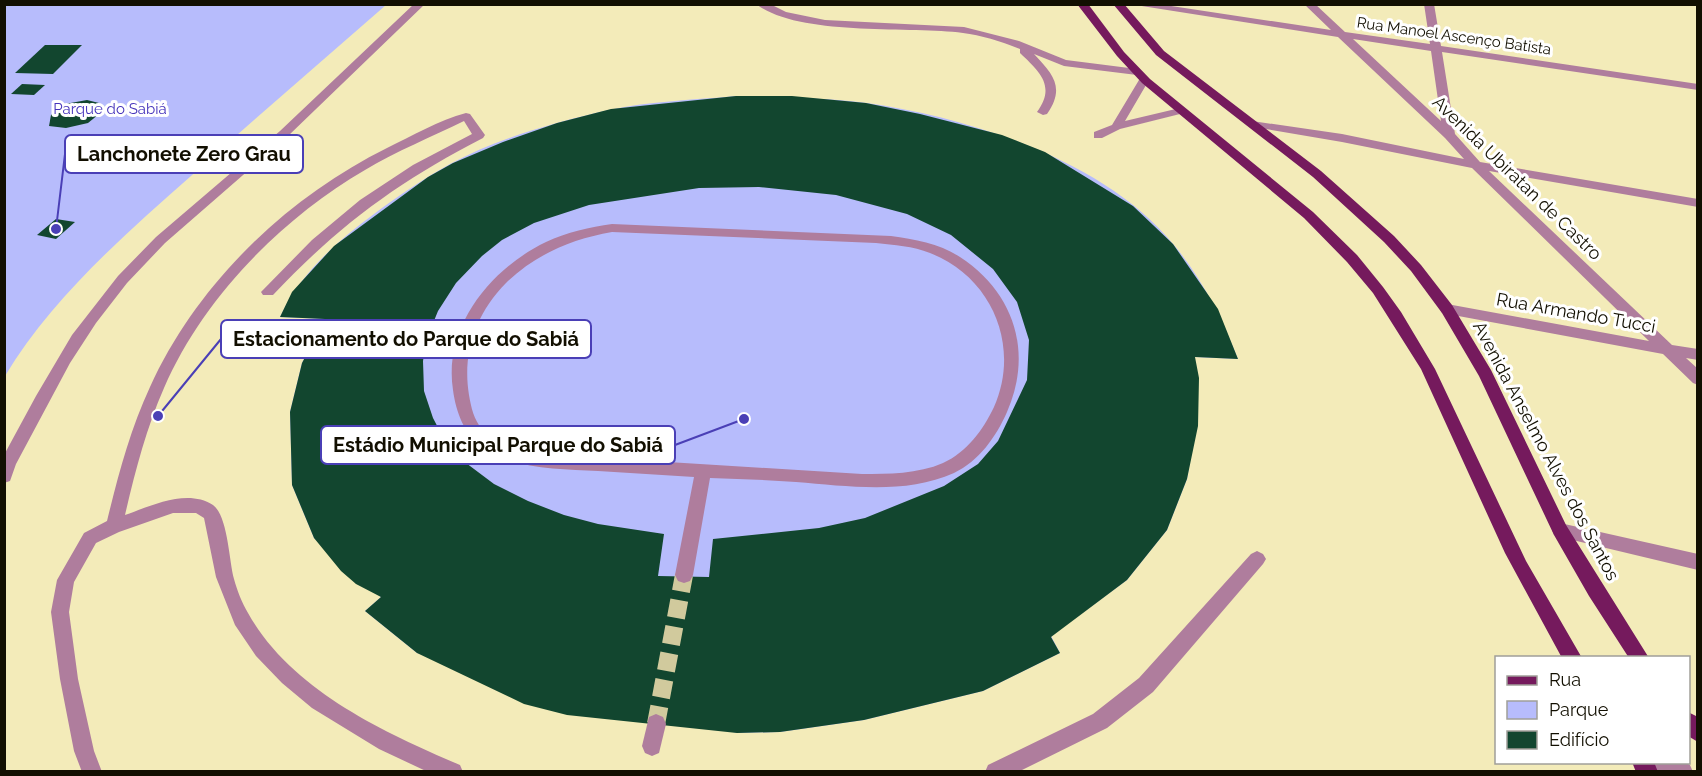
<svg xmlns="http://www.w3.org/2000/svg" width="1702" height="776" viewBox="0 0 1702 776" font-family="Raleway,sans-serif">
<rect width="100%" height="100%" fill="#f3ebb9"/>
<g fill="#b7bcfc">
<path d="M4,5H386C321,62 255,118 191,176C123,236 52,298 5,376Z"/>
<path d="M736,96C779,99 824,97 867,103C971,118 1106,161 1174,245C1203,280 1221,317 1238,359L1195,357L1191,456L1187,479L1167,530L1127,580L1051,636L1060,653L983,691L864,720L780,732L737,733L417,653L365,611L381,597L314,538L292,485L290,412L302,363L324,319L280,317C301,273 335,243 374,214C398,196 423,179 450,164C498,138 556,122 609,110C650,101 694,100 736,96Z"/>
</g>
<g fill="#12462f" fill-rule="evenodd">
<path d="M45,45H82L53,74L15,73Z"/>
<path d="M22,84L45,85L34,95L11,94Z"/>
<path d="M736,96H792L866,103L920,114L1002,135L1045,152L1133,206L1173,244L1218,309L1238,359L1195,357L1199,378L1198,426L1187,479L1167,530L1127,580L1051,637L1060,653L983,691L864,720L780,732L737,733L567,715L524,704L417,653L365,611L381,597L356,584L341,571L314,538L292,485L290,412L302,363L325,319L280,317L292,292L334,246L428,177L453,163L503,142L557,123L611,109ZM759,187L836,195L907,214L951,235L993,269L1017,302L1029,340L1027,380L998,441L978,464L944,486L865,518L819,528L713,539L709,577L658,576L664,534L598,524L564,515L528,501L494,484L466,463L445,441L433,418L424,391L423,361L427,338L438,311L456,283L482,256L502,240L534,223L589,205L699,188Z"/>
<path d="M87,100L99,103L104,110L88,123L66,128L49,126L51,115L65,104Z"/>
<path d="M56,219L75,222L56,239L37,235Z"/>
</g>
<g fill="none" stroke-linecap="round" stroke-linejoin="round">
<path stroke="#d1ca9d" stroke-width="18" stroke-dasharray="18 9" stroke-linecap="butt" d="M656,724L684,575"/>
<g fill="#af7d9d" fill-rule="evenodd">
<path d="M414,4H425L288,136L165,243L127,283L96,323L70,363L16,464L10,481L4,483V455L36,396L72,335L118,276L156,237L280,131Z"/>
<path d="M756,4H770L786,12L825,20L964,27L1019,41L1066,60L1137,69L1142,72L1137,75L1064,66L1034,54C1054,75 1065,88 1047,114L1043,115L1037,112C1056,86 1040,72 1020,53V49C1003,42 981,35 963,33C909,26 799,37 756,4Z"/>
<path d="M1129,4H1158L1331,30L1304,4H1315L1345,32L1430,44L1424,4H1434L1441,46L1698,84V90L1442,52L1455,134L1480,162L1698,199V207L1489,171L1672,345L1698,349V360L1686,358L1698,369V385L1693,383L1663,354L1442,313L1440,309L1442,305L1447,304L1649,341L1472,168L1342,142L1248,126V122L1252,121L1342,134L1464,159L1445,138L1338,37ZM1353,39L1431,51L1441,121Z"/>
<path d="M1144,77L1149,80L1125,121L1180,108L1184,109V113L1120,129L1102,138H1094V132L1112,125L1139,80Z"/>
<path d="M466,113L470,114L485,135L483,138C399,181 338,226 273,295H263L261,292L312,240L360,200L413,165L472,134L464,121C431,137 397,151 365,170C281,219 203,298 164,388C146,429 135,472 125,515C151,506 187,488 213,505C228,516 229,561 234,579C237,590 242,603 248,613C291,690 383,732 460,765L463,772H428L379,749L312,708L282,683L256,656L235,625L216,577L204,518L196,513H173L119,532L96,543L74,582L69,612L78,679L94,751L102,772H82L74,751L60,679L51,612L57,580L84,533L107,521C118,476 130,430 150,387C197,284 286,198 387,148C412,136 439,120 466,113Z"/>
<path d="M612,224L891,236C915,239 940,244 960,257C1015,293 1033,353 1007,412C996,437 979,461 954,473C905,495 848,486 796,482C768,480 739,479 710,478L693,575L690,581L684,583L678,581L675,575L694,477C662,475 630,473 598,471C560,469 517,470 484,448C464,435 456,412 453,390C443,326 492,268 546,242C567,232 590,227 612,224ZM612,232L876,243C894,245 913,246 930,253C992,277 1021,346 994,407C983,430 967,452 943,463C918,474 888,474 862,474L540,454C519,451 497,445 482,429C474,420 471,407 469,395C462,353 476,313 506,283C536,254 572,239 612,232Z"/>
<path d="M1560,523L1698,554V570L1560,537L1554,535L1552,530L1554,525Z"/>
<path d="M1257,551L1263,554L1266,559L1263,564L1153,692L1107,728L1018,772H985L988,765L1093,714L1139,678L1251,554Z"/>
<path d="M656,714L663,717L666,724L659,753L652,756L645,753L642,746L649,717Z"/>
<path d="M1647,762H1684L1690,765L1693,772H1638L1641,765Z"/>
</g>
<g fill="#751a5d" fill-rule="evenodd">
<path d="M1077,4H1088L1124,52L1150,79L1313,212L1357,255L1383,287L1401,312L1435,369L1526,561L1582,658H1562L1505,553L1421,369L1373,293L1347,262L1304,218L1142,83L1117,56Z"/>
<path d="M1113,4H1124L1164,51L1321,171L1394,236L1421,265L1452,305L1491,370L1566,525L1649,658H1629L1589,596L1554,535L1479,376L1442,313L1411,271L1384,242L1313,177L1156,55Z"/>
<path d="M1688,712L1698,717V742L1688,736Z"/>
<path d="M1632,762H1654L1658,772H1636Z"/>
</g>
</g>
<g text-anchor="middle" stroke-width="6" stroke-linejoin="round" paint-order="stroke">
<g font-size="15" fill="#120f01" stroke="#fff">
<text transform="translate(1454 36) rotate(8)" y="5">Rua Manoel Ascenço Batista</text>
</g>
<g font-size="15" fill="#4634bb" stroke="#fff">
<text x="110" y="114">Parque do Sabiá</text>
</g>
<g font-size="18" fill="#120f01" stroke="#fff">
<text transform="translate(1517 178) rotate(44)" y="6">Avenida Ubiratan de Castro</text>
<text transform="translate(1576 313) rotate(10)" y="6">Rua Armando Tucci</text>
<text transform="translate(1546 451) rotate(62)" y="6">Avenida Anselmo Alves dos Santos</text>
</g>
</g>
<path fill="none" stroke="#4a3fb6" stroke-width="2" d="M56 229L65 154M158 416L221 339M744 419L675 445"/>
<g fill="#4a3fb6" stroke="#fff" stroke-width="2">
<circle cx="56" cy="229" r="6"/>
<circle cx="158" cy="416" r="6"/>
<circle cx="744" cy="419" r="6"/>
</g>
<g fill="#fff" stroke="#4a3fb6" stroke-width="2">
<rect x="65" y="135" width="238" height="38" rx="6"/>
<rect x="221" y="320" width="370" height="38" rx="6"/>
<rect x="321" y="426" width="354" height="38" rx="6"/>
</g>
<g font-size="20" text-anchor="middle" font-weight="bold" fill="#120f01">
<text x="184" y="161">Lanchonete Zero Grau</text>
<text x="406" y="346">Estacionamento do Parque do Sabiá</text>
<text x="498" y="452">Estádio Municipal Parque do Sabiá</text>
</g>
<rect width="1702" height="776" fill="none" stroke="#120f01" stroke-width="12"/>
<rect x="1495" y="656" width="195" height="108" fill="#ffffff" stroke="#a09f99" stroke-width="1.5"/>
<rect x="1507" y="676" width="30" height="9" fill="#751a5d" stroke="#a09f99" stroke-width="1.5"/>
<text x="1549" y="686" font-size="18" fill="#120f01">Rua</text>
<rect x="1507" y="701" width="30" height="18" fill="#b7bcfc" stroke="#a09f99" stroke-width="1.5"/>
<text x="1549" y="716" font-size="18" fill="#120f01">Parque</text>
<rect x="1507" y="731" width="30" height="18" fill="#12462f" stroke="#a09f99" stroke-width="1.5"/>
<text x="1549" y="746" font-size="18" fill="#120f01">Edifício</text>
</svg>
